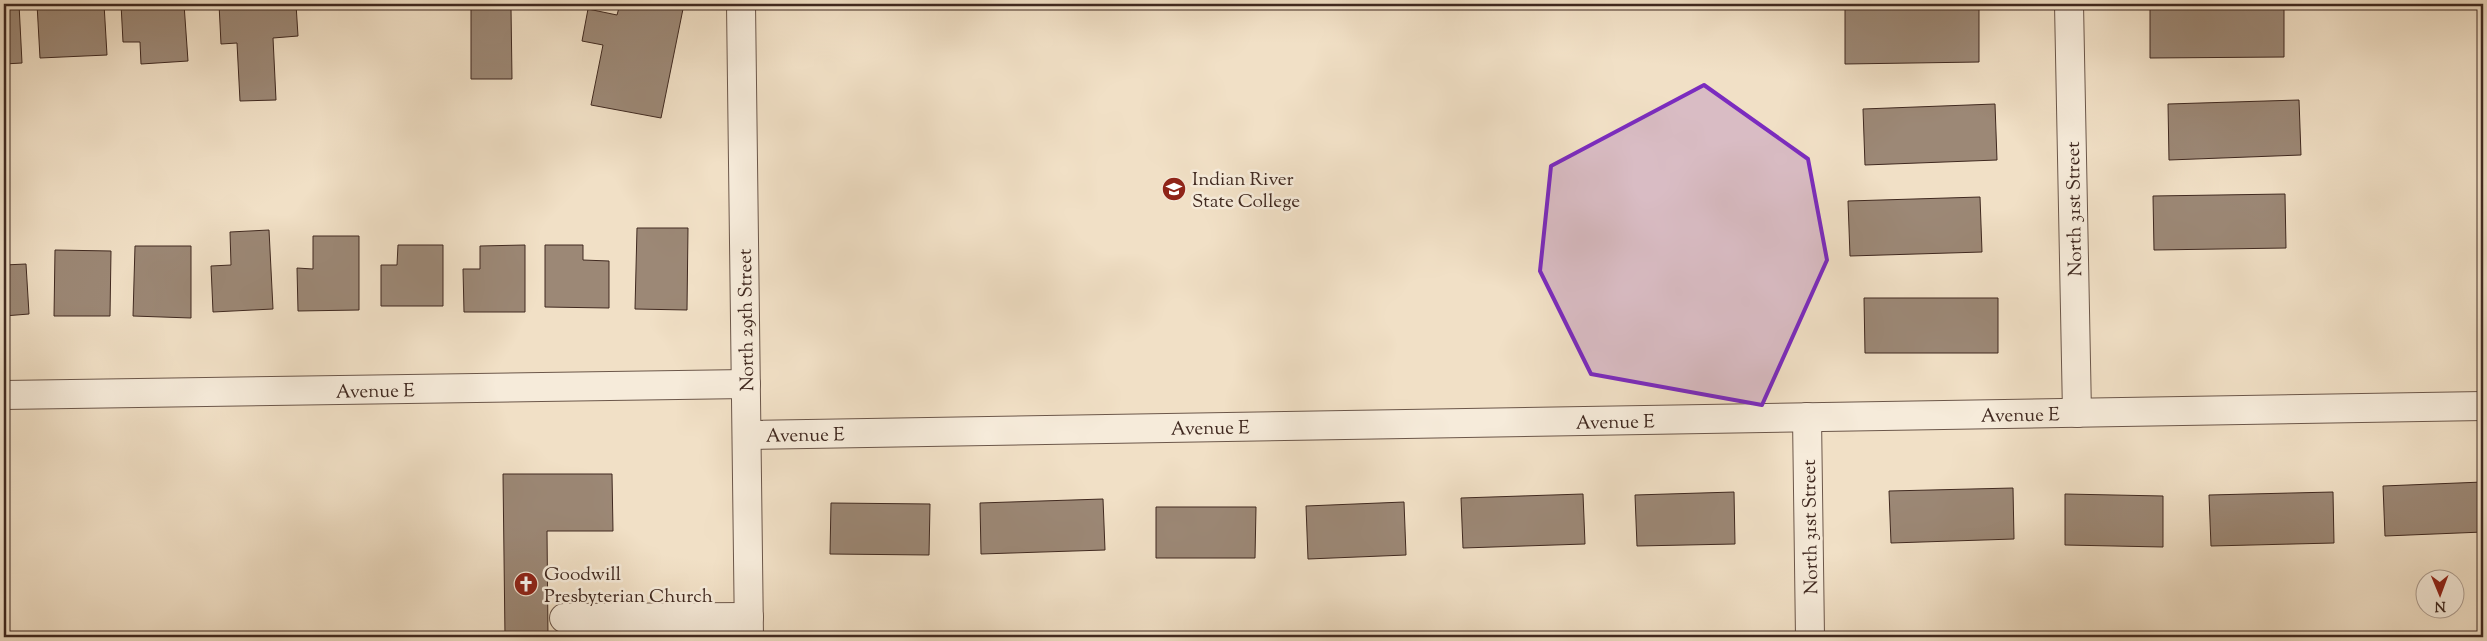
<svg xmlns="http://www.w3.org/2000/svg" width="2487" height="641" viewBox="0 0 2487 641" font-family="'Sorts Mill Goudy',serif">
<rect width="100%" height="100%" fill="#f1e0c6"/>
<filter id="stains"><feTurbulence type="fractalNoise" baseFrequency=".004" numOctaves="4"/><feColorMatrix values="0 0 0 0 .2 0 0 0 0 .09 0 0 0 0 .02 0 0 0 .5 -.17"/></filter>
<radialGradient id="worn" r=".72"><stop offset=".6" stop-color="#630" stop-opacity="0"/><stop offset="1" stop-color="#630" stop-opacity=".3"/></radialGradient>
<g fill="#9c8876" stroke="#402920">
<path d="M4,4H19L22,63L4,64Z"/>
<path d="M37,4H104L107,55L40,58Z"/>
<path d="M121,4H184L188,61L141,64L140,42H123Z"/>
<path d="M219,4H296L298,36L273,38L276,100L240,101L237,43L221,44Z"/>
<path d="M620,4H684L661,118L591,105L603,45L582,41L588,9L617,15Z"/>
<path d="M2150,4H2284V57L2150,58Z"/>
<path d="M1979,7V62L1845,64V8Z"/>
<path d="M511,8L512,79H471V9Z"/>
<path d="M2299,100L2301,155L2169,160L2168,104Z"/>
<path d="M1995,104L1997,160L1865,165L1863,109Z"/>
<path d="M2285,194L2286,248L2154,250L2153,196Z"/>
<path d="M1980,197L1982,252L1850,256L1848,201Z"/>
<path d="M637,228H688L687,310L635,309Z"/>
<path d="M269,230L273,309L213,312L211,266L231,265L230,232Z"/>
<path d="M313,236H359V310L298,311L297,268L313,269Z"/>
<path d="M398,245H443V306H381V265H397Z"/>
<path d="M525,245V312H464L463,269H480V246Z"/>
<path d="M545,245H583V260L609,261V308L545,307Z"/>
<path d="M135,246H191V318L133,316Z"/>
<path d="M55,250L111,251L110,316H54Z"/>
<path d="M26,264L29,314L4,316V265Z"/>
<path d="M1864,298H1998V353H1865Z"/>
<path d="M503,474H612L613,531H547L548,637H505Z"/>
<path d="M2483,482V532L2385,536L2383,486Z"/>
<path d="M2013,488L2014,539L1891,543L1889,491Z"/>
<path d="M1734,492L1735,544L1637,546L1635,495Z"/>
<path d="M2333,492L2334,543L2211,546L2209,495Z"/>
<path d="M1583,494L1585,544L1463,548L1461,498Z"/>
<path d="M2065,494L2163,496V547L2065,545Z"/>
<path d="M1103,499L1105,550L981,554L980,503Z"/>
<path d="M1404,502L1406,555L1308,559L1306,506Z"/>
<path d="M831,503L930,504L929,555L830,554Z"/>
<path d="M1156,507H1256L1255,558H1156Z"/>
</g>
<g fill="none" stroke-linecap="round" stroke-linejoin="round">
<g stroke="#6c574a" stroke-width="30">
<g id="minor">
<path d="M741,4L749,637"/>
<path d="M2069,4L2077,413"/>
<path d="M4,395L746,384"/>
<path d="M1807,417L1810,637"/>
<path d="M747,435L2483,406"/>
<path d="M564,618L749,617"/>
</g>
</g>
<use href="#minor" stroke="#f6ebda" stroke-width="28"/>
</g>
<path fill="#7b2cbf" fill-opacity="0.2" stroke="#7b2cbf" stroke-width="4" stroke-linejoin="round" d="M1704,85L1808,159L1827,260L1762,405L1591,374L1540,271L1551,166Z"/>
<defs>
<g id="university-disc" transform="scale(1.25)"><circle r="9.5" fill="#8f2418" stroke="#f6ebda"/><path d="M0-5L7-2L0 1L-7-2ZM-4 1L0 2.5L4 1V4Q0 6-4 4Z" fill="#fff"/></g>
<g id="church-disc" transform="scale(1.25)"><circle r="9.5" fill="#8f2418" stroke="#f6ebda"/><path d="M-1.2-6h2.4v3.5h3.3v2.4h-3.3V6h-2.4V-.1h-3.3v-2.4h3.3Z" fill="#fff"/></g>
</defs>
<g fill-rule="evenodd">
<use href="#university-disc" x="1174" y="189"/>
<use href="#church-disc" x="526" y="584"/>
</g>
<g text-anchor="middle" stroke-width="5" stroke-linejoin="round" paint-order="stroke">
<g font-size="19" fill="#402920" stroke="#f6ebda" text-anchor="start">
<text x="1192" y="185">Indian River<tspan x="1192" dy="22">State College</tspan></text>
<text x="544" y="580">Goodwill<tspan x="544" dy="22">Presbyterian Church</tspan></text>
</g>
<g font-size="19" fill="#402920" stroke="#f6ebda">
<text transform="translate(2073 209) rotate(-91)" y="7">North 31st Street</text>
<text transform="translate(745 320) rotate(-91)" y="7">North 29th Street</text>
<text transform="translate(375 390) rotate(-1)" y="7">Avenue E</text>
<text transform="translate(2020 414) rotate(-1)" y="7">Avenue E</text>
<text transform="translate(1615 421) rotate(-1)" y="7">Avenue E</text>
<text transform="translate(1210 427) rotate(-1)" y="7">Avenue E</text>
<text transform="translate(805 434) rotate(-1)" y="7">Avenue E</text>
<text transform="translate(1809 527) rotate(-91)" y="7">North 31st Street</text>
</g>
</g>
<rect width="2487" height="641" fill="none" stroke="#f1e0c6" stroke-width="20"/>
<rect x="5" y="5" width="2477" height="631" fill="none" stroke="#402920" stroke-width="2.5"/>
<rect x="10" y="10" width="2467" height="621" fill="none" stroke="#402920"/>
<g transform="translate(2440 594) rotate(179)"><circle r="24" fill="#f6ebda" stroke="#ad9d90"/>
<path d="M0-4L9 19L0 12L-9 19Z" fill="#8f2418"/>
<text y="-8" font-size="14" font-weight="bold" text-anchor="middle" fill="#402920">N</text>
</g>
<rect width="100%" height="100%" filter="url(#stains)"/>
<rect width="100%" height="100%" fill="url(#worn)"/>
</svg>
